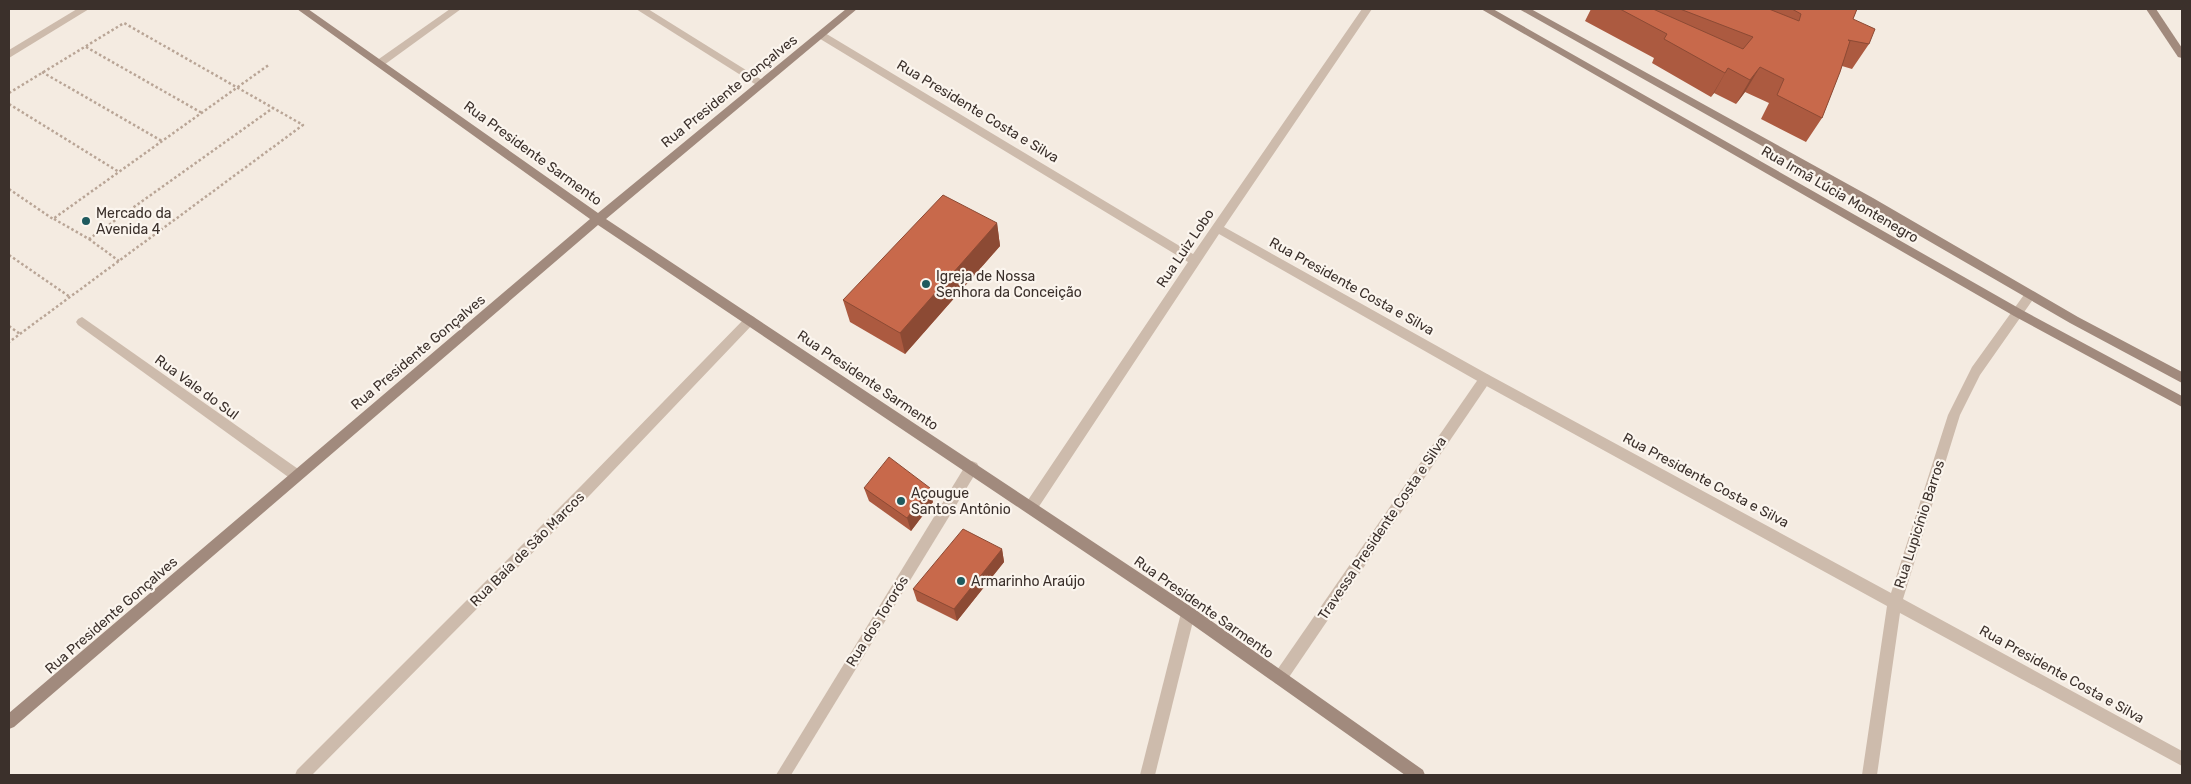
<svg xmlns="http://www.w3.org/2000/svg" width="2191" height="784" viewBox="0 0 2191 784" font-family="Rubik,sans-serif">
<rect width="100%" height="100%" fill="#f4ebe1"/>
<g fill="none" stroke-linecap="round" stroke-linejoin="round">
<g stroke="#b9a596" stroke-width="2.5" stroke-dasharray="2.5 2.5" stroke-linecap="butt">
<path d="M86,47L202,113"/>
<path d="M42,72L162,141"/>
<path d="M9,93L124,23L303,125L9,342"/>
<path d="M9,104L119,172"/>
<path d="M9,189L53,219L270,64"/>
<path d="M54,219L89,239L273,108"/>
<path d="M89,239L119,261"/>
<path d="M9,255L70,297"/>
<path d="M9,326L20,334"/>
</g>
<path fill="#cdbbac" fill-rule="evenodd" d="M1485,374L1489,375L1491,379L1489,383L1285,683L1280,685L1275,683L1273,678L1275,673L1481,375Z"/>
<g fill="#cdbbac" fill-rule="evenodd">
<path d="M77,9H89L9,58V50Z"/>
<path d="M450,9H461L384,65H376V61Z"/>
<path d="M636,9H648L767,83L762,87L758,86Z"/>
<path d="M1362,9H1372L1224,227L1489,375L1891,593L1948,415L1972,367L2026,292H2034L2036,295L2034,298L1980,375L1960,415L1903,599L2182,751V766L1900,613L1877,775H1862L1887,606L1481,383L1219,234L1036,511L1031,513L1026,511L1024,507L1026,503L1188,262L817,37V33H825L1193,254Z"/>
<path d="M750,315L754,317L756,320L754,323L591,494L312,775H295L297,770L581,486L746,317Z"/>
<path d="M82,317L301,471L303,475L301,479L296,481L291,479L78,325L76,322L78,319Z"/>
<path d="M972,461L977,463L979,467L977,471L791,775H776L967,463Z"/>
<path d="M1188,606L1193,608L1195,613L1155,775H1140L1181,613L1183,608Z"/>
</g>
<g fill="#a18a7d" fill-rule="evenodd">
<path d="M297,9H308L598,213L846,9H857L606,219L1193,608L1423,770L1425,775H1405L1183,618L598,225L14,727L9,729V713L590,219Z"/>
<path d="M1481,9H1493L2022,310L2182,396V407L2014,316Z"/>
<path d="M1519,9H1531L1873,198L2078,317L2182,372V383L2070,323L1865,204Z"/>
<path d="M2146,9H2156L2182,48V58L2178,57Z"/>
</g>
</g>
<g fill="#ac5a40">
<path d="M1591,9H1857L1853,19L1869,44L1852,69L1842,66L1822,118L1806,142L1761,119L1769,103L1745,92L1736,104L1714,93L1711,97L1652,63L1654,58L1585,21Z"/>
<path d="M997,223L1000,246L905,354L850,322L843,300Z"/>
<path d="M864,488L933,502L911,531L869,501Z"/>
<path d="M1002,549L1004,562L957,621L917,601L913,589Z"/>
</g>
<g fill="#8c4a34">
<path d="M1760,67L1745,92L1736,104L1750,80Z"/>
<path d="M1728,68L1714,93L1711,97L1725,73Z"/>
<path d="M997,223L1000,246L905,354L900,333Z"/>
<path d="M930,488L933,502L911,531L907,518Z"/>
<path d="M1002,549L1004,562L957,621L954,609Z"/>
</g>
<g fill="#c8694b" stroke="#8c4a34">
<path d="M1620,9H1653L1743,49L1753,37L1680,9H1769L1799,21L1801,14L1792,9H1857L1853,19L1875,29L1869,44L1848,40L1850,41L1840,72L1822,118L1777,95L1784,79L1760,67L1750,80L1728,68L1725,73L1664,39L1667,34Z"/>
<path d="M943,195L997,223L900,333L843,300Z"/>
<path d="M889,457L930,488L907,518L864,488Z"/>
<path d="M963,529L1002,549L954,609L913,589Z"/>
</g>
<g fill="#1f5a5e" stroke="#fbf5ee" stroke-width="2">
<circle cx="86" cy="221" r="5"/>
<circle cx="926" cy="284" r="5"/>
<circle cx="901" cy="501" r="5"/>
<circle cx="961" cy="581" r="5"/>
</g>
<g text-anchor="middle" stroke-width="4.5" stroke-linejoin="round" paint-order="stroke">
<g font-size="14" fill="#3b302b" stroke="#fbf5ee">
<text transform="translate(729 91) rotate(-39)" y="5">Rua Presidente Gonçalves</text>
<text transform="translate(978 111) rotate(31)" y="5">Rua Presidente Costa e Silva</text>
<text transform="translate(533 153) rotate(36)" y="5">Rua Presidente Sarmento</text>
<text transform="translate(1840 194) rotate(30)" y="5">Rua Irmã Lúcia Montenegro</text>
<text transform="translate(1185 248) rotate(-56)" y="5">Rua Luiz Lobo</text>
<text transform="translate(1352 286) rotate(29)" y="5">Rua Presidente Costa e Silva</text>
<text transform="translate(418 352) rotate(-40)" y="5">Rua Presidente Gonçalves</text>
<text transform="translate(868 380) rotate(34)" y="5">Rua Presidente Sarmento</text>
<text transform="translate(197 387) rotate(36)" y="5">Rua Vale do Sul</text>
<text transform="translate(1706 480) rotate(28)" y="5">Rua Presidente Costa e Silva</text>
<text transform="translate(1919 524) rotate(-72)" y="5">Rua Lupicínio Barros</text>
<text transform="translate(1382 528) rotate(-56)" y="5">Travessa Presidente Costa e Silva</text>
<text transform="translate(527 549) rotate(-45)" y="5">Rua Baía de São Marcos</text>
<text transform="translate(1204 607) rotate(35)" y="5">Rua Presidente Sarmento</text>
<text transform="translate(111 615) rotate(-41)" y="5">Rua Presidente Gonçalves</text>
<text transform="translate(877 621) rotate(-58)" y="5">Rua dos Tororós</text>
<text transform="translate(2062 674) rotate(29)" y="5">Rua Presidente Costa e Silva</text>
</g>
<g font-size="14" fill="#3b302b" stroke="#fbf5ee" text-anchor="start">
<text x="96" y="218">Mercado da<tspan x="96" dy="16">Avenida 4</tspan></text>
<text x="936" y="281">Igreja de Nossa<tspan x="936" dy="16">Senhora da Conceição</tspan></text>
<text x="911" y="498">Açougue<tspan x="911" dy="16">Santos Antônio</tspan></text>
<text x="971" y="586">Armarinho Araújo</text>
</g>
</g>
<rect width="2191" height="784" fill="none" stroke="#3b302b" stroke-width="20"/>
</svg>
